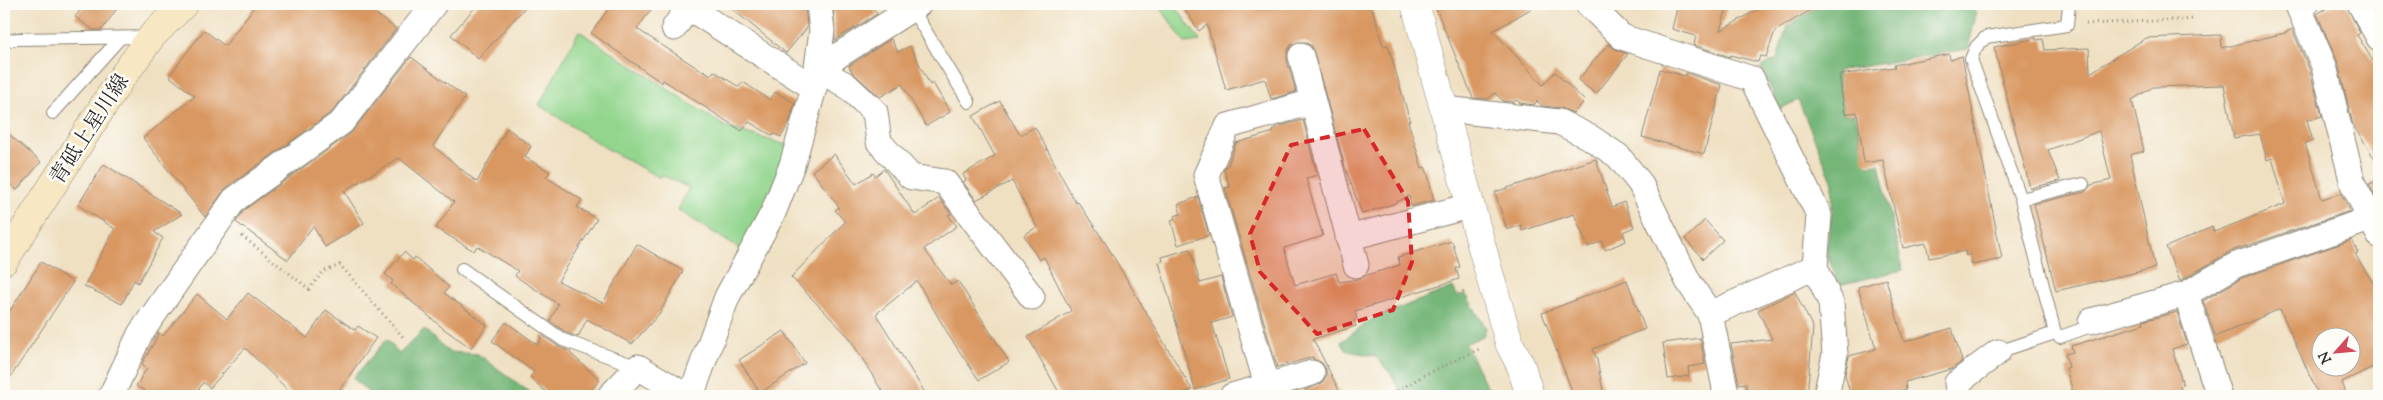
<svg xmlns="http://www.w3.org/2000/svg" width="2383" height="400" viewBox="0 0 2383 400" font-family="'Sorts Mill Goudy','Noto Serif JP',serif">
<rect width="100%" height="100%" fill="#fdfcf7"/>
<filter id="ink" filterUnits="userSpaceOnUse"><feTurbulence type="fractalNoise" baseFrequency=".02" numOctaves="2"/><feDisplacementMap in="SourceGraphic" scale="10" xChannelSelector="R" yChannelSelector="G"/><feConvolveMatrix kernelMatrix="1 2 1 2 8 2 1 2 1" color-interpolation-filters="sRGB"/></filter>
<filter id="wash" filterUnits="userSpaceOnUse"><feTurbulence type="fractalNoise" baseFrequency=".0096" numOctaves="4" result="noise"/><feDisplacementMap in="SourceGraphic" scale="20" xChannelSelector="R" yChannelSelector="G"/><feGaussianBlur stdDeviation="1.12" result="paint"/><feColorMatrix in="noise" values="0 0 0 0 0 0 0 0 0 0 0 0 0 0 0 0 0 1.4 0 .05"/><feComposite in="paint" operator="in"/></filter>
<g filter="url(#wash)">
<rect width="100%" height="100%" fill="#efe0c2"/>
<g fill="#92d58d" stroke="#5e805c">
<path d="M1158,4H1174L1200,41L1185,43Z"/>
<path d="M579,31L726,127L793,147L743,251L678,210L689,188L662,175L660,178L604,147L539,105Z"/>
</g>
<g fill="#75b678" stroke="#507052">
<path d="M1809,4H1974L1976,15L1968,49L1837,71L1844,115L1855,114L1866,165L1879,164L1903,270L1839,285L1826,252L1832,212L1833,183L1798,100L1780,109L1761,67L1777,59L1787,26L1812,11Z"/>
<path d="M1453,287L1458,297L1465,293L1486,328L1483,336L1465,344L1487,387L1497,392V396H1402L1391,374L1375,356L1347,351L1341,342L1372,319Z"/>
<path d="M424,329L449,352L478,354L535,396H372L353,378L387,339L399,354Z"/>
</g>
<g id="blocks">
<g fill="#d99862" fill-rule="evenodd">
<path d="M85,4H120L102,30H93L75,17Z"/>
<path d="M256,4H363L396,29L332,112L226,188L205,217L143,138L195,96L169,76L204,30L225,46Z"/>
<path d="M478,4H528L478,59L451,35Z"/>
<path d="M612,4H655L637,29L702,71L703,70L711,75L714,71L739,87L743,82L770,100L775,92L795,103L789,123L781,137L774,134L773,136L749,122L742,131L663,80L662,83L591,33Z"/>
<path d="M726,4H805L807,28L786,53Z"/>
<path d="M833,4H871L877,14L835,40Z"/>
<path d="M1181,4H1371L1383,46L1388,45L1410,121H1408L1422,168L1425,167L1428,175L1434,200L1411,206L1409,196L1393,204L1362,214L1345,167L1312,46L1305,42H1298L1291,45L1287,52V60L1296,92L1271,99L1265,79L1226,90L1207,25L1199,31Z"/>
<path d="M1434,4H1539L1493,31L1543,85L1555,72L1585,101L1573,113L1561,108L1542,106L1537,101L1534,105L1520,103L1517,100L1514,102L1503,101L1495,93L1488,99L1473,98Z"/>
<path d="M1678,4H1728L1720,31L1767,4H1821L1775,31L1766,57L1760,56L1758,62L1730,55V57L1694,45L1696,36L1672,29Z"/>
<path d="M2334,4H2346L2360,33L2357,35L2379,71V165L2353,125L2338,63L2317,14Z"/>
<path d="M2292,29L2310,71L2322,116L2307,120L2313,141L2305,143L2322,199L2341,193L2350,211L2231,251L2180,281L2166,247L2212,227L2214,232L2285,204L2272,158L2267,160L2260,134L2234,138L2224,85L2153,87L2132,100L2144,151L2130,155L2155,268L2056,291L2034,204L2085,192L2091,185L2111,180L2099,131L2048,150L2060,181L2030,188L1994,47L2036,38V40L2043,39L2045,50L2089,48L2090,73L2146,38L2221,35L2222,48L2285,33Z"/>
<path d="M891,39L898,52L910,46L930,85L933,83L950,112L926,126L902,84L880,97L852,72L849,66Z"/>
<path d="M1608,44L1617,50L1628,54L1596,94L1578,80Z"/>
<path d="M1949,54L1950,60L1962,56L2002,259L1972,265L1970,254L1966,256L1965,251L1929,258L1926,243L1903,248L1883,160L1864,163L1857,112L1845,114L1839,75L1895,67L1894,65Z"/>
<path d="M411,57L465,97L433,146L477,182L507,128L531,146L525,157L550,172L546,177L582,200L577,207L597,219L558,281L603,303L637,244L683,271L659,314L632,344L587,319L578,337L567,333L550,321L558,304L515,276L518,271L477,246L474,251L436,228L454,202L399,158L344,191L364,223L325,247L313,226L288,260L236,222L244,210L351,133Z"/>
<path d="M1660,69L1685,76L1686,73L1722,85L1704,154L1642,137Z"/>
<path d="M1000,101L1020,135L1035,127L1076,203L1078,202L1106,244L1192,390L1172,396H1061L1028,337L1071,311L1044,257L1039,260L1024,235L1037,227L1012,181L976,200L963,182L966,180L963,174L995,156L973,116Z"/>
<path d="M1303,120L1317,175L1306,178L1323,236L1284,248L1295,285L1336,273L1339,282L1360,279L1367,275L1400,265L1398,257L1452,241L1460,267L1456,268L1459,279L1355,311L1357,319L1354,320L1356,326L1313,339L1342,396H1304L1305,390L1322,383L1326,376V369L1322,363L1313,359V357L1277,367L1225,188L1230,187L1224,169L1228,165L1236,143L1274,132L1273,130L1280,126Z"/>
<path d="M4,130L41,162L17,190L4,179Z"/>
<path d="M834,154L856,184L873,173L875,176L884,169L915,215L939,198L951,214L948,215L957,226L924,249L951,285L958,281L1009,362L979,380L951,339L917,281L876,314L927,396H885L849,337L791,277L845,222L835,210L839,207L812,171Z"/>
<path d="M1596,159L1612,207L1624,202L1634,227L1623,232L1626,241L1605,250L1602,241L1588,247L1574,214L1522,231L1521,225L1507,230L1495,192Z"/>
<path d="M104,164L182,214L154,232L163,238L138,283L134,280L122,304L84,286L115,229L78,205Z"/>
<path d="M2379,180V204L2369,184Z"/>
<path d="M1198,197L1209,235L1178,245L1171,220L1175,219L1174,216L1181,214L1178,204Z"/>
<path d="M1705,220L1723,240L1703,259L1685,239Z"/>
<path d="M2352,240L2358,253L2355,254L2379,292V364L2342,382L2347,396H2319L2280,309L2217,336L2215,335L2203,301L2242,278ZM2320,338H2350V368H2320Z"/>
<path d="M1190,249L1200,283L1221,277L1232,317L1212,323L1229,379L1195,390L1159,262L1163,261L1162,257Z"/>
<path d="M404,252L413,260L415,257L449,287L444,293L487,325L471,348L444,329L391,284L393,281L385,274Z"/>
<path d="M41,262L73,282L4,387V320Z"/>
<path d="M1886,279L1904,342L1952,328L1962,361L1952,369L1905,382L1906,389L1879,396H1851L1845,375L1849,356L1876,349L1858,287Z"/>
<path d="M1627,280L1645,329L1593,349L1597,360L1604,396H1574L1542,313Z"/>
<path d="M1795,292L1813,328L1807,396H1747L1746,383L1739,384L1731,344L1772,339L1758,310Z"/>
<path d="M248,293L307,338L326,310L355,330L358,326L376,338L335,396H294L245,348L210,388L203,382L195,396H154L136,386L147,368L142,364L159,333L163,336L197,294L227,319Z"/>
<path d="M2177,312L2187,344L2172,349L2183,385L2180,386L2183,396H2074L2066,368L2069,367L2065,354L2073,352L2071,346L2144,324L2143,321Z"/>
<path d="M506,322L538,345L542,335L559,347L571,352L570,353L600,380L585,396H550L530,377L534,372L492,341Z"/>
<path d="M784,331L805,363L760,393L739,360Z"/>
<path d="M1700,338L1705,364L1688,367L1689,376L1668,379L1663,343Z"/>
</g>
</g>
</g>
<g filter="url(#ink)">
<use href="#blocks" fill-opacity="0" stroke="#8d8676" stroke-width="1"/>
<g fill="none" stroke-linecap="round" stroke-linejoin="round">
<g stroke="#8d8676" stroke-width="14">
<g id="service">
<path d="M912,9L969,102"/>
<path d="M4,42L17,39L151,37"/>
<path d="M53,113L120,38"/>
<path d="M2021,199L2083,184"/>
<path d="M462,269L563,340L638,367"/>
<path d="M2055,333L2060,337L2091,326V321"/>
<path d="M1998,352L2055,333L2021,199L1971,59L1976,47L1986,37L2067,25L2069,4"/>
</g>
</g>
<g stroke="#8d8676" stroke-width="27">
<g id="minor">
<path d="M919,4L817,69L846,85L875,112L879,142L911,177L945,182L1032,297"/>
<path d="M1588,4L1622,37L1752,79L1819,215L1815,267"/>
<path d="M2306,4L2299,8L2324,66L2353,184L2379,235"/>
<path d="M2360,4L2379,38"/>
<path d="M688,7L814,88"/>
<path d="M674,28L691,4"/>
<path d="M1301,56L1356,265"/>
<path d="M1445,109L1559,122L1591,138L1618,156L1640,183L1688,281L1710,314L1815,267L1831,303L1835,354L1826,396"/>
<path d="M1348,238L1469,206"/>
<path d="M1710,314L1725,388L1724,396"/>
<path d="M2091,321L2186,294"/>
<path d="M1267,385L1206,175L1228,126L1312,102"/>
<path d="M111,396L140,334L234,200L342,122L434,4"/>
<path d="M610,396L638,367L687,396"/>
<path d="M691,396L727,297L773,213L792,165L814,88L822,31L819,4"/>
<path d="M1232,396L1312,373"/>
<path d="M1959,396L1957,383L1998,352"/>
<path d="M2219,396L2186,294L2236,265L2370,219"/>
</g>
</g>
<g stroke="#8d8676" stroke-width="29">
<path id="tertiary" d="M1415,4L1491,280L1510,345L1521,366L1530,396"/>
</g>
<g stroke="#8d8676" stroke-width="29">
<path id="secondary" d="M4,261L120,80L152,36L184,4"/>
</g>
<g stroke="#8d8676" stroke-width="3" stroke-dasharray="1 4" stroke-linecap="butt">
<path d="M1342,7L1353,4"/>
<path d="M2086,24L2196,19"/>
<path d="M242,236L309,289L324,271L340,265L403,337"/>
<path d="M1458,294L1466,290"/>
<path d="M1389,396L1426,374L1482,348"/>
</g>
<use href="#service" stroke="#fff" stroke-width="12"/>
<use href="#minor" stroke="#fff" stroke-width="25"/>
<use href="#tertiary" stroke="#fff" stroke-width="28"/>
<use href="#secondary" stroke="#f7e8c3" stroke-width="28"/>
</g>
</g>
<path fill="#d62828" fill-opacity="0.2" stroke="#d62828" stroke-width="4" stroke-dasharray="10 6" stroke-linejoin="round" d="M1364,129L1408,201L1412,262L1393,310L1317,334L1260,272L1250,234L1291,145Z"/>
<g text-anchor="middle" stroke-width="5" stroke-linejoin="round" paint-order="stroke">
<g font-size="21" fill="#2b2b2b" stroke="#fdfcf7">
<text transform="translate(89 129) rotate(-57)" y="7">青砥上星川線</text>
</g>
</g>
<rect width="2383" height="400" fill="none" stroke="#fdfcf7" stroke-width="20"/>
<g transform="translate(2336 352) rotate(243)"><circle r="24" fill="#fdfcf7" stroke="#a9a8a5"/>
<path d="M0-4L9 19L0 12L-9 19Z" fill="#d1495b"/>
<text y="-8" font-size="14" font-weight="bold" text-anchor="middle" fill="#2b2b2b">N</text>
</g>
</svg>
